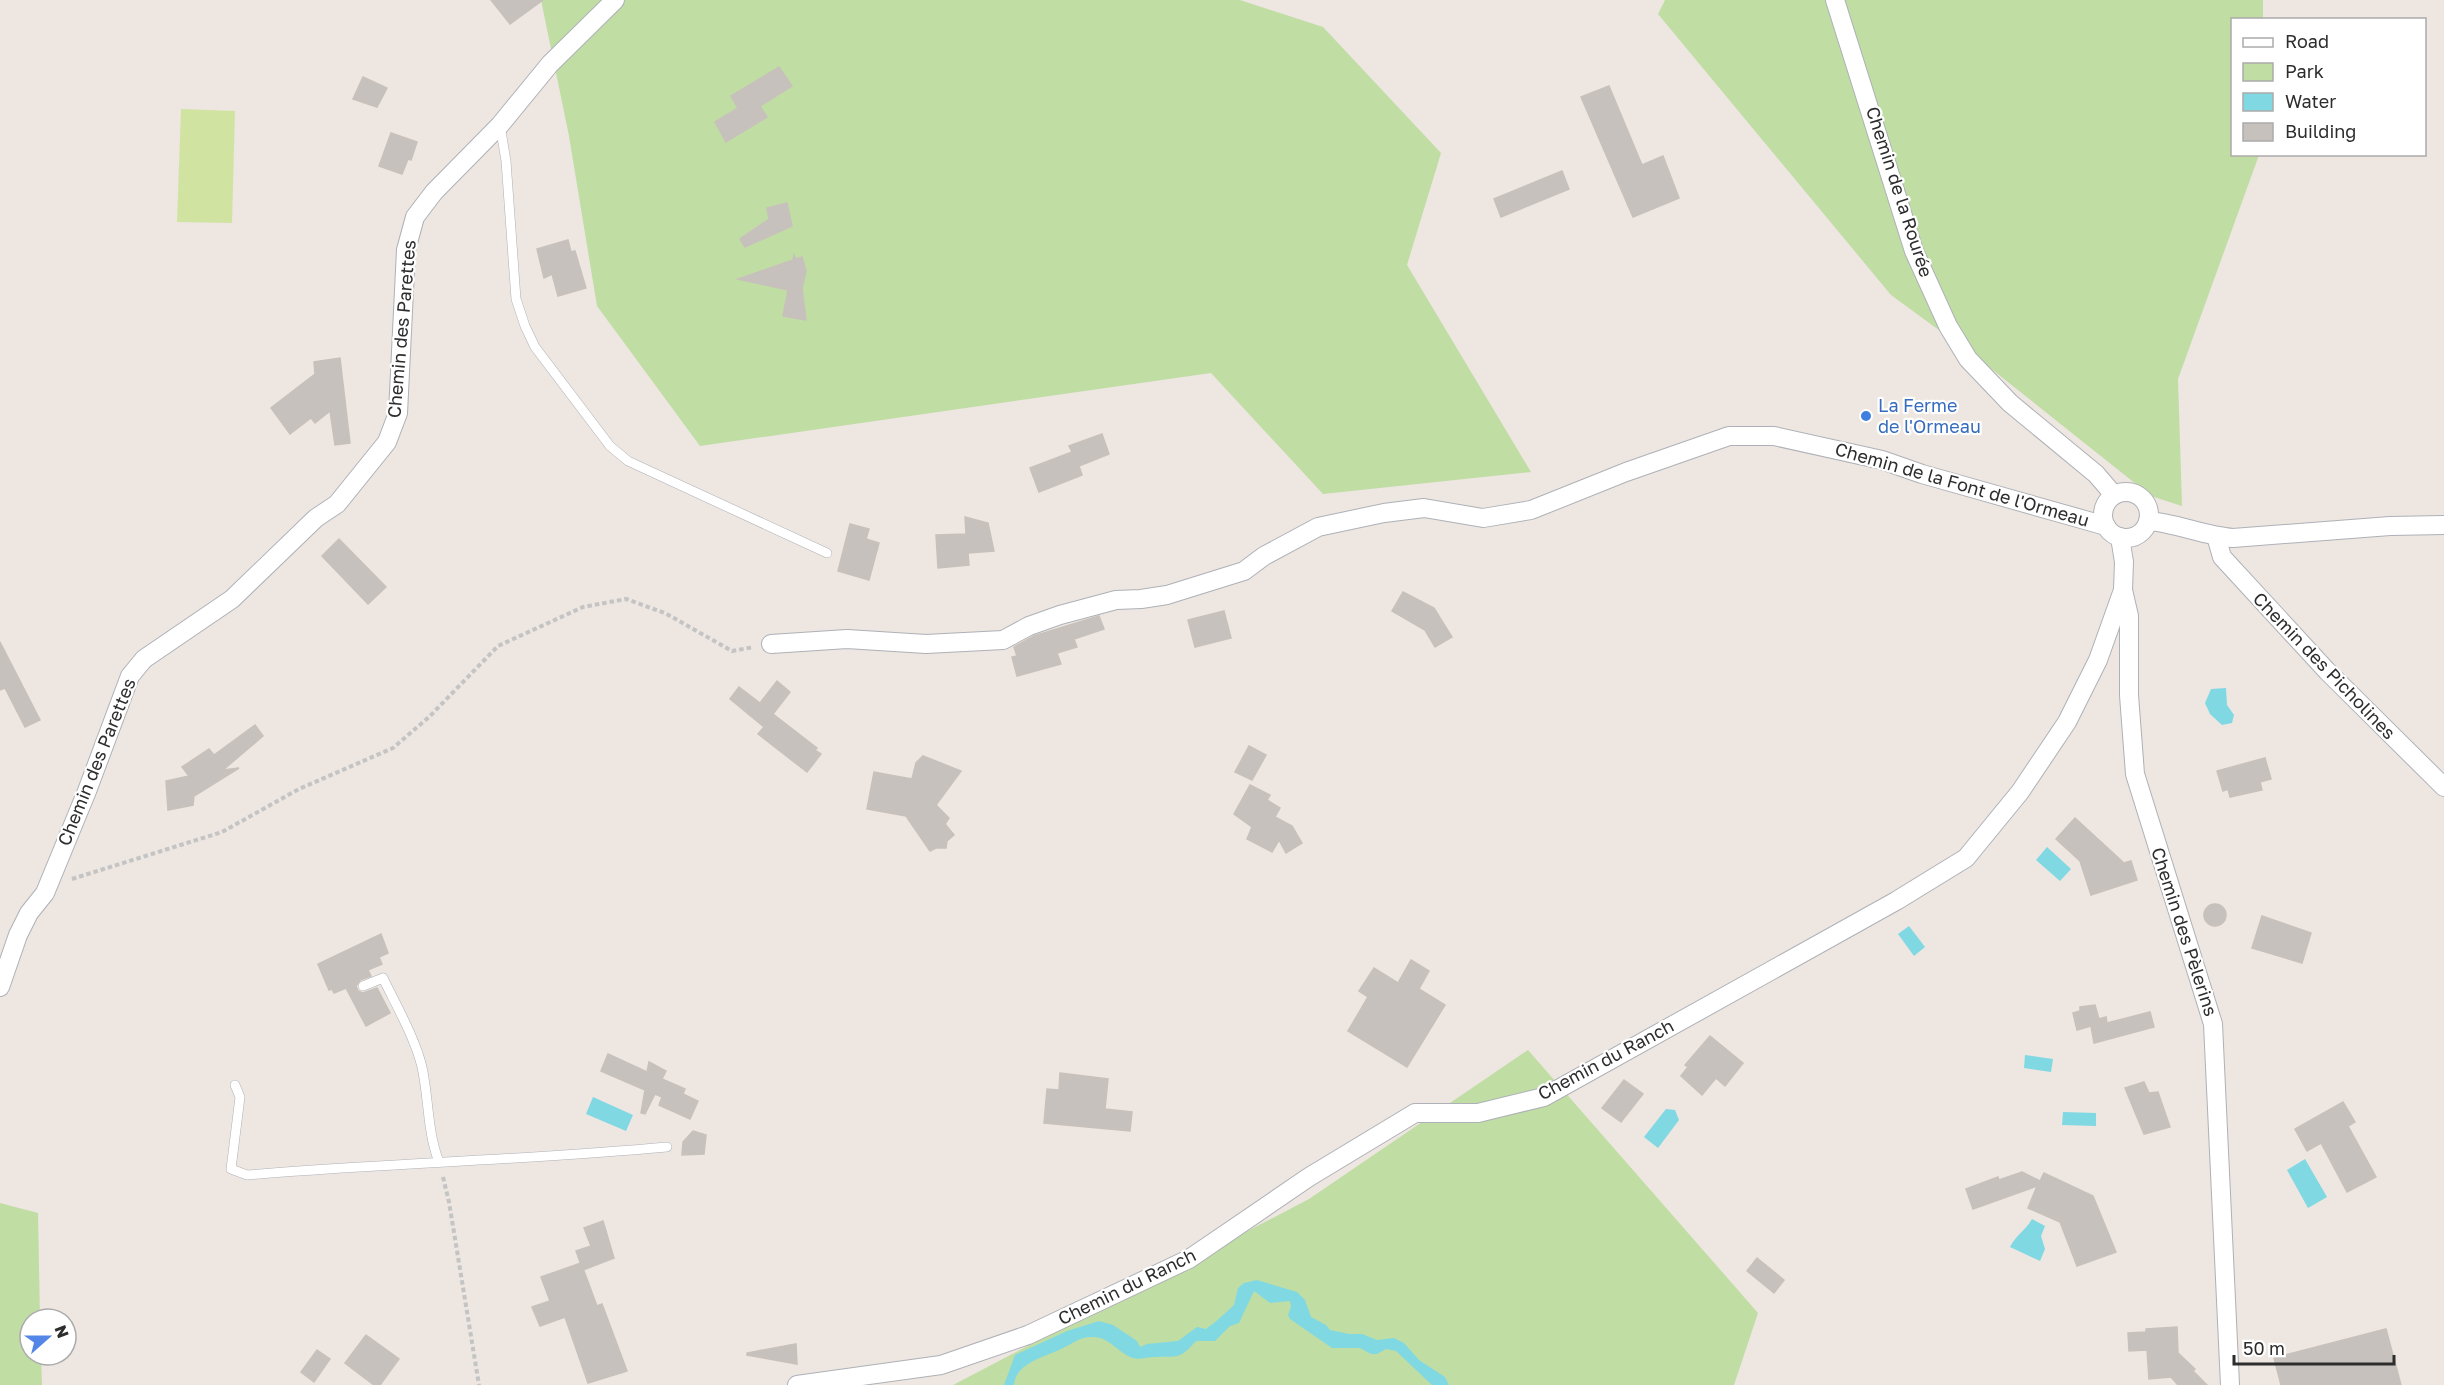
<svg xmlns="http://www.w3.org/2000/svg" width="2444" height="1385" viewBox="0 0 2444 1385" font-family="'Golos Text',sans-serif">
<rect width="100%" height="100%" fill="#ede6e1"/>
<g fill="#c0dda4">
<path d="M541,0H1240L1323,27L1441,153L1407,265L1531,472L1323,494L1211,373L700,446L597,306L569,136Z"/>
<path d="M1665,0H2263V19L2232,20V154L2259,155L2178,379L2182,506L2151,496L1984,363L1891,295L1658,14Z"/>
<path d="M1528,1050L1758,1313L1734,1385H953L1309,1199Z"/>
<path d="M0,1203L38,1213L40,1319H30V1355H41L42,1385H0Z"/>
</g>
<path fill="#d1e3a1" d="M181,109L235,111L232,223L177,222Z"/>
<g fill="#80d8e3">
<path d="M2226,688L2227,705L2234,715L2232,723L2222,725L2210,714L2205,703L2211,689Z"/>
<path d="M2047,847L2071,869L2060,881L2036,860Z"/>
<path d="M1909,926L1925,947L1914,956L1898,934Z"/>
<path d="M2025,1055L2053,1059L2051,1072L2024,1068Z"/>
<path d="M593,1097L633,1115L626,1131L586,1114Z"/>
<path d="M1666,1109L1675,1110L1679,1120L1658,1148L1644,1137Z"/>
<path d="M2063,1112L2096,1113V1126L2062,1125Z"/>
<path d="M2305,1159L2327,1197L2308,1208L2287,1170Z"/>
<path d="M2032,1219L2045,1226L2041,1236L2045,1249L2040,1261L2010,1247C2016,1235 2025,1231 2032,1219Z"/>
<path d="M1257,1280L1297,1292L1305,1300L1311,1317L1326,1325L1330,1330L1349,1334H1362L1377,1340L1394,1338L1404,1343L1419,1360L1445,1377L1449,1385H1432L1396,1351L1386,1349L1377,1354H1371L1360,1348H1332L1290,1319L1288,1315L1291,1307L1290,1301L1270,1303L1254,1291L1239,1323L1230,1326L1215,1341H1196C1179,1360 1178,1356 1156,1357C1148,1357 1139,1360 1133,1358C1118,1353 1109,1336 1092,1337C1079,1337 1074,1343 1063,1348C1046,1357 1016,1362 1014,1385H1004L1015,1355L1067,1331L1099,1321L1113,1325L1137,1341L1140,1347L1147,1344L1178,1341L1197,1327L1206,1329C1216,1322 1225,1313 1234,1305L1238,1288L1244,1283Z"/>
</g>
<g fill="#c6c1bc" stroke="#c8c1bb" stroke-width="1.5">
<path d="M491,0H543L510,24Z"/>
<path d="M779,67L792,86L760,106L767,117L726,142L715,122L738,108L731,96Z"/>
<path d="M363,77L387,88L377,107L353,99Z"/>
<path d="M1609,86L1642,165L1663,156L1679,198L1633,217L1581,97Z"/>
<path d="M391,133L417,142L411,160L408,159L402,174L379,166Z"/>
<path d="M1562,171L1569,189L1501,217L1494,199Z"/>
<path d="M787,203L792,226L745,247L740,239L769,219L767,208Z"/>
<path d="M568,240L571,252L575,251L586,288L558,296L552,274L544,278L537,249Z"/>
<path d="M794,255L796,259L802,257L806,271L802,288L806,320L783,316L788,290L738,279L793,260Z"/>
<path d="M340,358L350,443L335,445L330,411L315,423L311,418L290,434L271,408L315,374L314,362Z"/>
<path d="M1102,434L1109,454L1079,466L1082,475L1039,492L1030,468L1072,452L1069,446Z"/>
<path d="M965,517L988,523L994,551L968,553L969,565L938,568L936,535L966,534Z"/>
<path d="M850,524L869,529L866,539L879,543L869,580L838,571Z"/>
<path d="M339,539L386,587L368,604L322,556Z"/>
<path d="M1403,592L1434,608L1452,637L1435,647L1425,630L1392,611Z"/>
<path d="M1224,611L1231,638L1195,647L1188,620Z"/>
<path d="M1099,616L1104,629L1074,639L1077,647L1057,653L1061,664L1017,676L1012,657L1017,656L1014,647L1034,636Z"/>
<path d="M0,642L40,720L25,727L5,688L0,690Z"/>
<path d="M777,681L790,692L773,714L817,748L815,750L821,754L807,772L758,734L764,727L730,699L739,687L760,703Z"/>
<path d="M255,725L263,736L223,770L239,768L194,796L193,805L168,810L166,781L189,776L182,767L209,749L214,755Z"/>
<path d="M1249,746L1266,755L1252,780L1235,772Z"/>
<path d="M923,756L961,771L936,805L949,818L945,824L954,835L947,841L946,848H936L930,851L906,816L867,809L874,772L912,779L916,763Z"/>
<path d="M2265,758L2271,779L2260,782L2262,790L2230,797L2228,789L2223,791L2217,771Z"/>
<path d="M1250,785L1270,795L1267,800L1280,808L1275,817L1292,826L1302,843L1286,853L1279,840L1272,852L1247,839L1252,827L1234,814Z"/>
<path d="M2075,818L2124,863L2131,861L2137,880L2091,895L2080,861L2056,839Z"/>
<circle cx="2215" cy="915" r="11"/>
<path d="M2262,916L2311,933L2302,963L2252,948Z"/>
<path d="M381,934L388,953L379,957L382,964L368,970L371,976L360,980L356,986L358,991L363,993L377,988L390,1013L366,1026L346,988L334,993L332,989L329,990L318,964Z"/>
<path d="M1411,960L1429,971L1419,989L1445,1005L1407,1067L1348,1031L1368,997L1359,991L1374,968L1398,983Z"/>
<path d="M2095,1005L2099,1019L2106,1017L2107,1023L2150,1012L2154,1027L2094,1043L2091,1026L2077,1030L2073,1013L2080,1011V1007Z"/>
<path d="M1710,1036L1743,1063L1725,1086L1716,1078L1702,1095L1681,1076L1688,1067L1685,1065Z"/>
<path d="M608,1054L647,1072L649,1062L666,1071L662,1079L685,1089L683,1094L698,1101L690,1119L659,1105L662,1097L655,1094L645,1114L641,1113L645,1090L601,1071Z"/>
<path d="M1060,1073L1108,1079L1105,1109L1132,1112L1130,1131L1044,1123L1047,1089L1059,1090Z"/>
<path d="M1624,1080L1643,1094L1621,1122L1602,1108Z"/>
<path d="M2144,1082L2149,1093L2158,1092L2170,1127L2144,1134L2125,1088Z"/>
<path d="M2343,1102L2355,1122L2348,1126L2376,1177L2347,1192L2321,1143L2307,1151L2295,1129Z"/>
<path d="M693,1131L706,1135L704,1154L682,1155L683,1142Z"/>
<path d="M2022,1172L2040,1181L2044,1173L2093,1196L2116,1252L2077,1266L2060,1222L2028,1208L2037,1186L1973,1209L1966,1189L1998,1177L1999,1180Z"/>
<path d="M603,1221L614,1258L583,1270L576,1251L591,1246L584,1228Z"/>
<path d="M1757,1258L1784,1280L1774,1293L1747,1271Z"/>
<path d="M581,1263L597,1306L602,1304L627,1371L588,1383L565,1317L540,1326L532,1307L550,1301L541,1277Z"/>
<path d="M2177,1327L2178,1353L2195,1369L2193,1371L2207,1385H2178L2171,1377L2149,1379L2147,1350L2129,1351L2128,1333L2146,1332V1329Z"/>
<path d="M2386,1329L2401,1385H2281L2274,1358Z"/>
<path d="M366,1335L399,1359L380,1385H374L345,1363Z"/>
<path d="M796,1344L797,1364L747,1355V1353Z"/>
<path d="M317,1350L330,1359L314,1382L301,1372Z"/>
</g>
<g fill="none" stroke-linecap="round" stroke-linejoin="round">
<g stroke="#aeb1b7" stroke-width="10">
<g id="service">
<path d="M500,125L506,161L516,299L525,326L535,347L610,446L628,461L827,553"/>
<path d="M363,986L383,978C396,1005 415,1038 422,1067C429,1099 427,1131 439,1162"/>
<path d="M235,1085L240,1097L231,1169L247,1175C387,1163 527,1160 667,1147"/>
</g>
</g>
<g stroke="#aeb1b7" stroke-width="20">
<g id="minor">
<path d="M1835,0L1914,251L1948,326L1968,359L2010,403L2096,474L2114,495"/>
<circle cx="2126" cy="515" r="23"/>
<path d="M2148,521C2177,523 2204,536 2233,538L2390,526L2444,525"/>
<path d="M2216,536L2222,557L2327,671L2444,787"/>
<path d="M2123,590L2129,616V695L2135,774L2213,1024L2230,1385"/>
<path d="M771,644L847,639L926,644L1003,640L1029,626L1060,615L1116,600L1141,599L1167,595L1244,571L1264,556L1318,527L1384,513L1424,508L1483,518L1531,510L1626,472L1729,436H1774L1882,460L1922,474L2106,526"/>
<path d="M0,987L18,935L29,913L45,893L87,791L130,676L144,659L232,599L316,518L337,504L387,442L398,413L406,250L415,217L434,192L500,125L550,64L615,0"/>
<path d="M797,1385L941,1365L1028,1335L1189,1259L1309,1177L1415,1113H1478L1544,1097L1896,901L1966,858L2020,792L2067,722L2098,660L2123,590L2124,562L2120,537"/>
</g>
</g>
<g stroke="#c4c4c4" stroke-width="4" stroke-dasharray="4.5 3" stroke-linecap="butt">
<path d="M72,879L222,832L299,789L393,748L429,717L498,646L583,607L626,599L665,613L732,651L754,647"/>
<path d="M443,1177L449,1202L479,1385"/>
</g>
<use href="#service" stroke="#fff" stroke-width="9"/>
<use href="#minor" stroke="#fff" stroke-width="18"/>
</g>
<circle fill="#3f7fe0" stroke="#fff" stroke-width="2" cx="1866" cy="416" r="6"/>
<g text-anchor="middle" stroke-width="4.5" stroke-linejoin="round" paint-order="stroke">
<g font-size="18" fill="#2d2d2d" stroke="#fff">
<text transform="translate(1899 192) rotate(72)" y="6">Chemin de la Rourée</text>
<text transform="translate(402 329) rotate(-85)" y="6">Chemin des Parettes</text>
<text transform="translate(1962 485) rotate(16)" y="6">Chemin de la Font de l'Ormeau</text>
<text transform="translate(2324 666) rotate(46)" y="6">Chemin des Picholines</text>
<text transform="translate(97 762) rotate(-68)" y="6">Chemin des Parettes</text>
<text transform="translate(2184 932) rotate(72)" y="6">Chemin des Pèlerins</text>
<text transform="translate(1606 1060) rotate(-28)" y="6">Chemin du Ranch</text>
<text transform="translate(1127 1287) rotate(-26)" y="6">Chemin du Ranch</text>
</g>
<g font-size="18" fill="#366cbe" stroke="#fff" text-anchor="start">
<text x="1878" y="412">La Ferme<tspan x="1878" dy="21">de l'Ormeau</tspan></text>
</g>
</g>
<rect x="2231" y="18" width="195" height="138" fill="#ffffff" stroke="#ababab" stroke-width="1.5"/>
<rect x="2243" y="38" width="30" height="9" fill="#ffffff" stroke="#ababab" stroke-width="1.5"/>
<text x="2285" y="48" font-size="18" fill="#2d2d2d">Road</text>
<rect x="2243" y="63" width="30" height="18" fill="#c0dda4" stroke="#ababab" stroke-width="1.5"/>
<text x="2285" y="78" font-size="18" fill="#2d2d2d">Park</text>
<rect x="2243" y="93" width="30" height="18" fill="#80d8e3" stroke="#ababab" stroke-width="1.5"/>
<text x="2285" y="108" font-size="18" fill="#2d2d2d">Water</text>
<rect x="2243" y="123" width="30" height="18" fill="#c6c1bc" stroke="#ababab" stroke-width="1.5"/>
<text x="2285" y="138" font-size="18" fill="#2d2d2d">Building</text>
<g transform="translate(48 1337) rotate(69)"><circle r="28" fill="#ffffff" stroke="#ababab" stroke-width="1.5"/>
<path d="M0-4.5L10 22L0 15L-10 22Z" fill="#5486e7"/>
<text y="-9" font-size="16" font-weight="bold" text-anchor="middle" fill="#2d2d2d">N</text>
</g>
<path d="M2234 1355v9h160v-9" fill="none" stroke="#2d2d2d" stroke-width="3"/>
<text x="2243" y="1355" font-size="18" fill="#2d2d2d" stroke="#ffffff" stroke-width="4.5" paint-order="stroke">50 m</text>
</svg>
